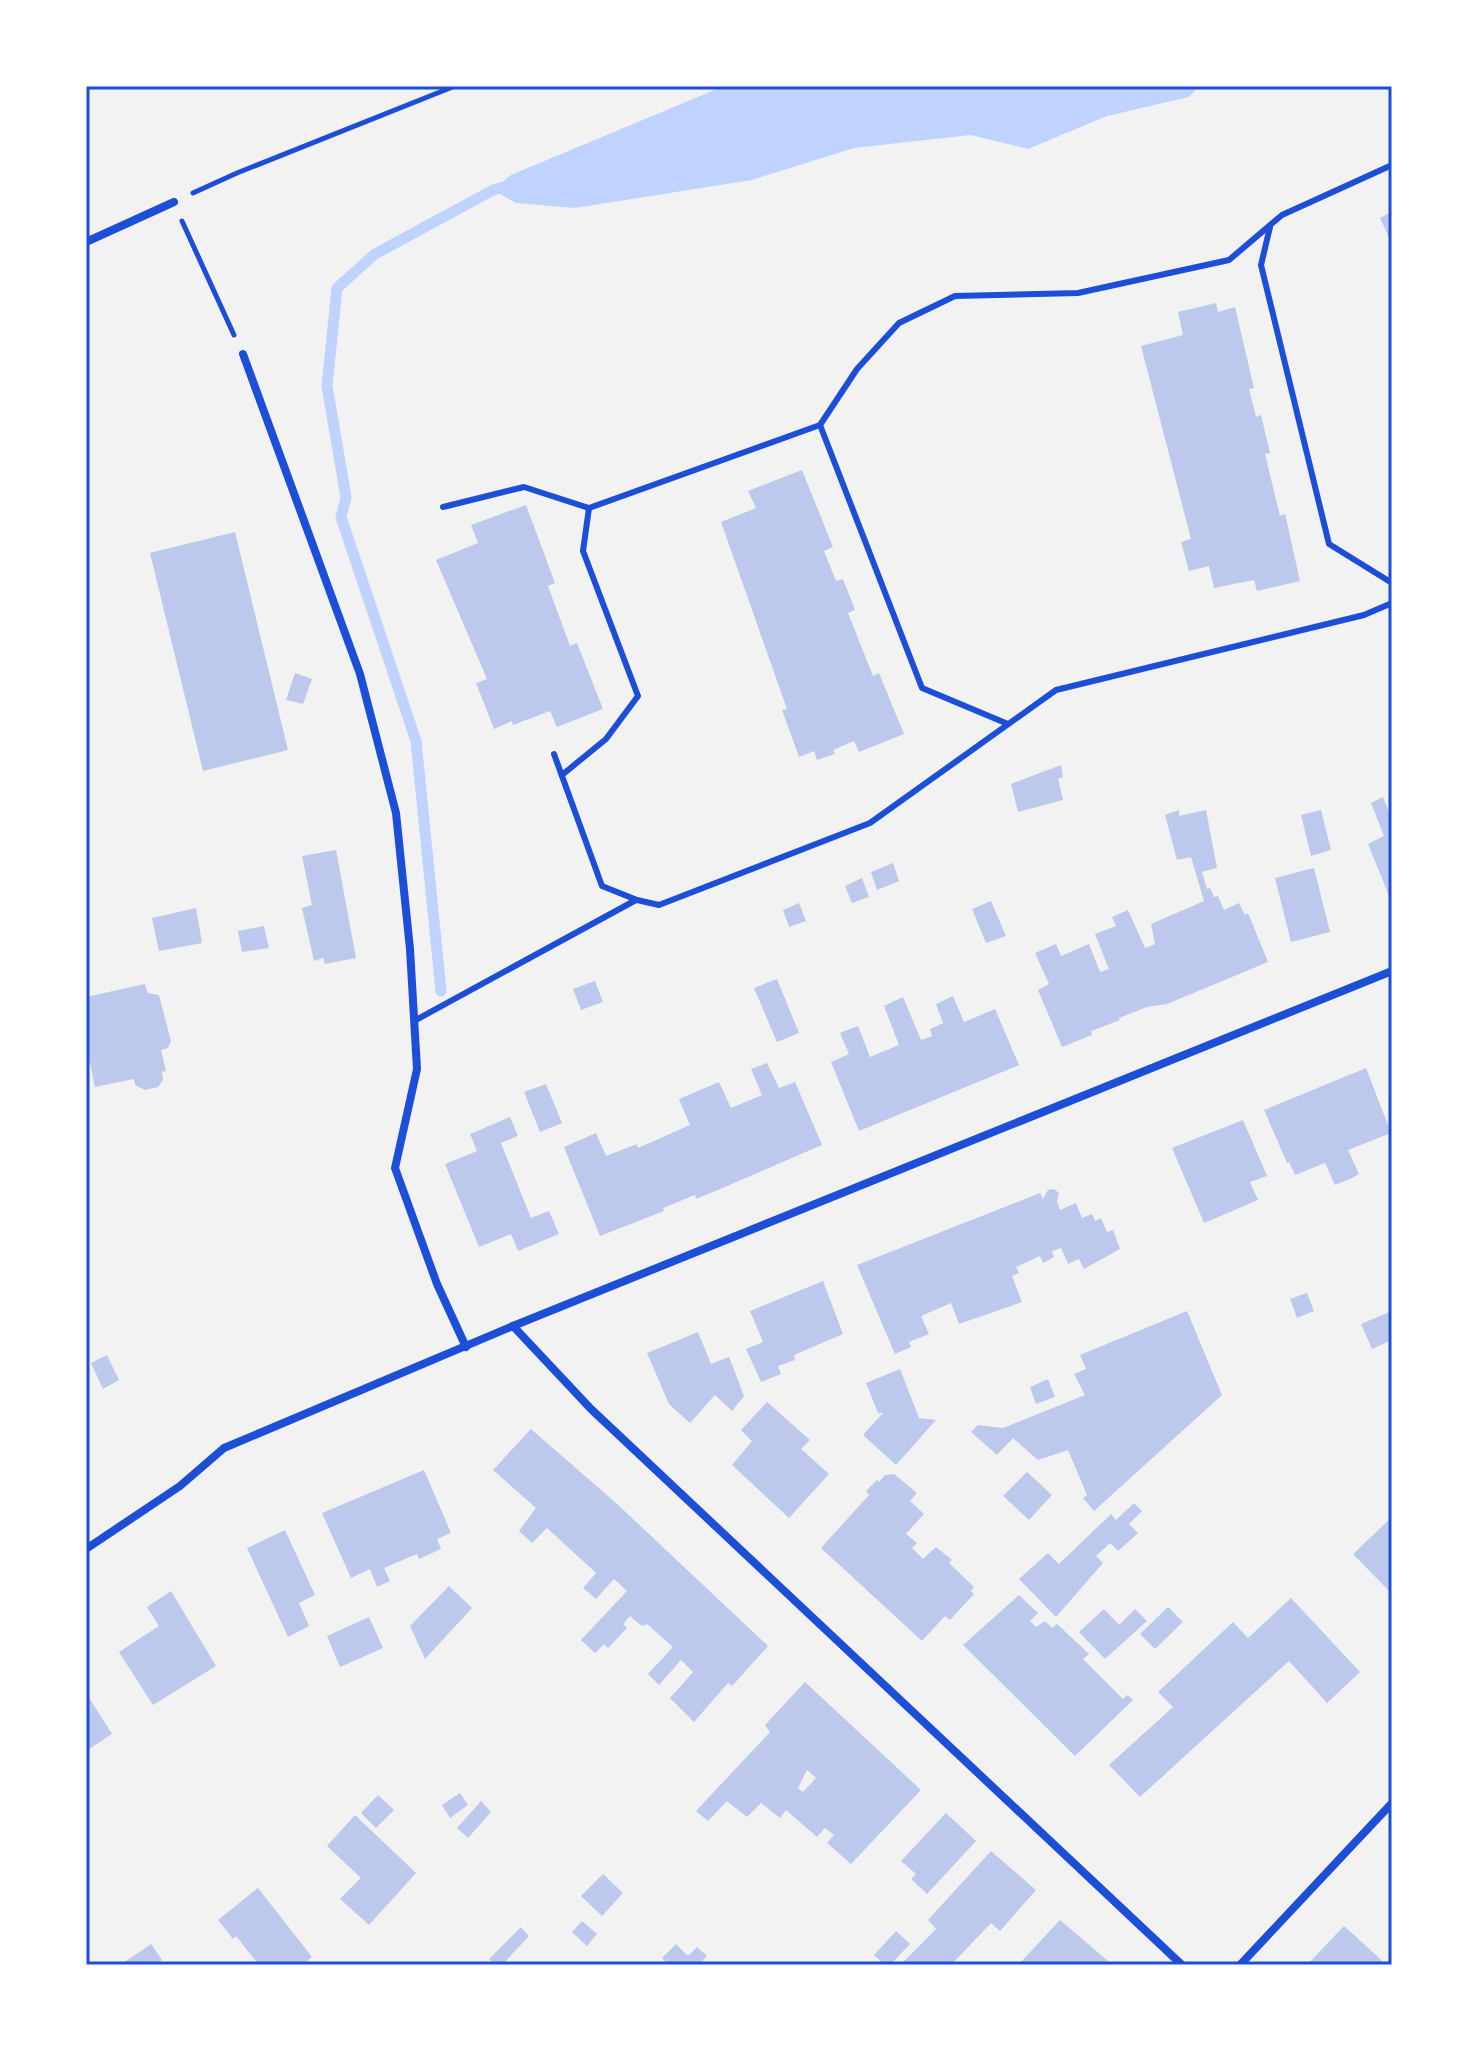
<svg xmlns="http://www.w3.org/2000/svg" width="1478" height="2051" viewBox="0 0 1478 2051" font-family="'Sofia Sans Condensed',sans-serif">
<rect width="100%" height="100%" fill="#f2f2f2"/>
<path fill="#bfd3fe" d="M724,86H1199L1189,97L1107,116L1028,149L971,135L854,148L752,180L575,208L516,203L493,190L511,175Z"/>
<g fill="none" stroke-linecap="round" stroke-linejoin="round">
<path stroke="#bfd3fe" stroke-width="11" d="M441,991L416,741L341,517L346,497L327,386L337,288L375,254L493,190L507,186"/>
</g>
<g fill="#bdc9ec" fill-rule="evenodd">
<path d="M1392,212V244L1380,218Z"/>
<path d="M1216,303L1218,312L1235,307L1254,388L1249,389L1256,417L1261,415L1270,453L1265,454L1280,516L1285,514L1300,581L1257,591L1254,580L1214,588L1209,566L1189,571L1181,542L1191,539L1141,346L1183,335L1178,312Z"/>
<path d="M802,470L833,547L824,551L836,581L843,579L855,610L848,613L873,676L879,673L904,734L859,752L854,741L833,750L835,754L817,760L814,751L799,757L782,710L787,709L721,522L756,508L748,491Z"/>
<path d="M526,505L555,583L548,586L570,646L577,643L603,709L557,727L550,711L513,725L512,721L494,729L476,683L487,679L436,560L478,543L471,525Z"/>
<path d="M235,532L288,750L203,771L150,553Z"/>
<path d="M295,673L312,679L303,704L286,700Z"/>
<path d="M1061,765L1063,777L1058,779L1063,800L1018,812L1011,784Z"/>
<path d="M1383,797L1392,820V903L1368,844L1384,836L1371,803Z"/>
<path d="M1179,810V816L1206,810L1217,868L1202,872L1207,889L1210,888L1214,897L1218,896L1224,910L1239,903L1245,915L1248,913L1268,962L1167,1004L1147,1007L1119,1018L1120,1020L1091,1031L1092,1035L1062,1047L1038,990L1049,984L1035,953L1056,944L1061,956L1089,944L1100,972L1109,969L1095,934L1116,926L1112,917L1128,910L1145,948L1155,944L1151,924L1204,901L1191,857L1177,860L1165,815Z"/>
<path d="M1321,810L1331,850L1311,856L1301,815Z"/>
<path d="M336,850L356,958L325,964L323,958L314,961L302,908L312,905L302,856Z"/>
<path d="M893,863L899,881L877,890L871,872Z"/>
<path d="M1314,868L1330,932L1291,942L1275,878Z"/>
<path d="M862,878L869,897L852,903L845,886Z"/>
<path d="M991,901L1006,936L986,943L972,909Z"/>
<path d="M799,903L806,921L789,927L783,910Z"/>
<path d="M196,908L202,943L159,951L152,918Z"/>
<path d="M264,926L269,948L242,952L238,931Z"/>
<path d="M777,979L799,1033L777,1042L754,988Z"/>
<path d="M595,981L603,1002L581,1010L573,989Z"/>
<path d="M145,984L148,993L159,995L171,1041L168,1048L161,1050L166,1071L162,1072L163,1080L158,1087L145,1090L135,1085L134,1079L95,1087L86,1045V997Z"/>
<path d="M953,996L964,1022L995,1009L1019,1065L859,1131L831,1062L849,1054L840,1033L858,1026L870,1057L899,1045L884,1006L903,997L921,1040L932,1036L930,1029L943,1023L936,1004Z"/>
<path d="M767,1063L779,1088L795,1082L822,1145L718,1190L696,1199L695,1195L663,1208L664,1211L600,1236L564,1147L596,1133L606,1156L637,1144L638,1148L690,1125L679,1099L719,1082L731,1108L762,1095L751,1069Z"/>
<path d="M1366,1068L1391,1133L1348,1150L1359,1174L1352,1178L1335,1185L1325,1163L1295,1175L1289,1162L1287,1163L1264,1110Z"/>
<path d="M546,1084L562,1123L540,1132L524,1092Z"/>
<path d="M510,1117L518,1136L501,1143L531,1218L549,1211L559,1234L518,1251L511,1234L479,1247L445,1164L477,1151L470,1134Z"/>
<path d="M1243,1120L1267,1176L1250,1182L1258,1200L1204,1223L1172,1148Z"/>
<path d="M1054,1189L1059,1193L1057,1201L1060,1210L1076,1203L1082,1218L1092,1214L1095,1221L1101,1218L1107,1232L1113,1230L1120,1249L1084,1269L1079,1259L1068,1264L1061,1248L1052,1251L1054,1257L1043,1263L1040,1256L1016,1267L1019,1273L1012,1276L1022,1302L959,1324L951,1303L921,1316L929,1334L909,1342L911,1347L895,1354L857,1265L1040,1193L1043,1199L1048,1190Z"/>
<path d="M823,1281L843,1334L794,1355L795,1360L778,1366L781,1374L761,1382L746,1349L763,1342L750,1311Z"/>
<path d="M1307,1293L1314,1311L1297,1318L1290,1299Z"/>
<path d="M1187,1311L1222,1395L1094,1511L1083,1498L1087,1495L1068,1450L1038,1460L1013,1438L997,1455L971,1432L978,1425L1003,1428L1085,1395L1074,1374L1086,1369L1080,1355Z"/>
<path d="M1389,1312L1392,1319V1340L1372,1349L1361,1324Z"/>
<path d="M698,1332L711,1364L729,1357L744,1396L732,1411L715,1395L690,1423L669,1404L647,1353Z"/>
<path d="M107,1355L119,1380L103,1389L91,1363Z"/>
<path d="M900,1369L919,1418L936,1420L896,1465L863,1435L883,1413H878L866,1383Z"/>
<path d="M1048,1379L1055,1397L1036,1404L1030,1387Z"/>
<path d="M767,1402L810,1440L801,1449L829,1474L789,1518L732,1465L752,1441L741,1430Z"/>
<path d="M531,1429L616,1503L768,1646L732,1686L728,1683L694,1722L670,1698L693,1672L681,1660L659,1685L648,1674L673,1647L647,1624L642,1626L630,1616L623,1624L627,1628L608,1648L604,1644L595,1653L581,1640L627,1591L614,1579L596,1599L583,1588L596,1573L547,1528L532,1543L519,1531L536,1508L493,1470Z"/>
<path d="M424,1470L451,1533L437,1539L441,1549L419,1559L417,1554L384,1568L390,1581L377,1587L370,1569L351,1578L322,1513Z"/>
<path d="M1027,1472L1052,1495L1029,1520L1003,1496Z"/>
<path d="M894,1474L917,1493L910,1501L924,1514L906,1534L917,1543L912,1548L923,1559L936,1547L952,1560L949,1563L974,1587L971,1591L974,1594L950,1620L945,1616L922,1641L821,1548L869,1495L866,1491L877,1480L879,1482L885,1475Z"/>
<path d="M1134,1503L1142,1511L1129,1524L1138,1533L1118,1551L1110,1543L1096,1556L1103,1563L1056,1617L1019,1579L1048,1553L1059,1564L1111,1514L1116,1520Z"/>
<path d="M1392,1517V1594L1353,1554Z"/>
<path d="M285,1530L315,1595L299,1603L309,1626L288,1637L247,1548Z"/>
<path d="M449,1586L472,1608L425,1659L410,1626Z"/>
<path d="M171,1591L216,1666L153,1705L119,1652L159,1626L147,1607Z"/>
<path d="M1019,1595L1038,1613L1030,1621L1036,1627L1045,1621L1052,1628L1057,1624L1089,1654L1083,1659L1123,1699L1127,1695L1133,1700L1075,1756L963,1645Z"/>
<path d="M1291,1598L1360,1672L1327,1703L1289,1661L1140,1797L1109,1765L1173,1707L1158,1692L1233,1622L1248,1638Z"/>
<path d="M1168,1607L1183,1622L1155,1649L1140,1634Z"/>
<path d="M1104,1609L1119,1625L1135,1609L1147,1621L1105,1659L1079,1632Z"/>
<path d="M369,1617L383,1648L340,1667L327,1636Z"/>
<path d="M805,1682L921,1790L851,1864L827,1843L834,1835L825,1828L817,1837L786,1810L780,1818L761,1803L747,1817L727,1801L708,1821L696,1811L770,1732L765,1725ZM807,1770L816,1778L803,1792L798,1788Z"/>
<path d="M86,1693L112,1734L86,1751Z"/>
<path d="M460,1793L468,1805L450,1818L442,1805Z"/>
<path d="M378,1795L394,1810L376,1828L361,1813Z"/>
<path d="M481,1801L491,1812L468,1838L457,1828Z"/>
<path d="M946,1813L976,1841L927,1894L911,1879L916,1874L901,1861Z"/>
<path d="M355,1815L416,1873L369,1925L340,1899L361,1878L327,1846Z"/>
<path d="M991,1851L1036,1890L1000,1931L991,1923L951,1965H908L904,1961L936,1929L928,1920Z"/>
<path d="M603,1874L623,1893L602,1916L581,1896Z"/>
<path d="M258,1888L312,1957L307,1961L309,1965H259L236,1936L233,1939L218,1920Z"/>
<path d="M1060,1920L1108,1961L1104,1965H1018Z"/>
<path d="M582,1921L597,1934L587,1946L572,1932Z"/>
<path d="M1344,1926L1377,1956L1386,1965H1307Z"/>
<path d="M521,1927L529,1936L502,1965H496L489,1959Z"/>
<path d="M896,1931L910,1944L890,1965H885L874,1955Z"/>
<path d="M151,1944L162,1960L155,1965H120Z"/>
<path d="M676,1944L688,1956L697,1947L707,1956L699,1965H669L662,1958Z"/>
</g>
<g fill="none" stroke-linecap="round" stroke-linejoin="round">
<g stroke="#1d4ed8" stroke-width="5">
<path d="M193,193L237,173L455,86"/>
<path d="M182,221L234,335"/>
</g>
<g stroke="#1d4ed8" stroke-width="6">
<path d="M1270,227L1261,265L1329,544L1392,583"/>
<path d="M820,425L922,688L1008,724"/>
<path d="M443,507L524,487L589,508"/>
<path d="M554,754L602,886L637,900L659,905L870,823L1056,690L1364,615L1392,603"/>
<path d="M562,775L606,739L638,696L583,551L589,508L820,425L857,369L899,323L955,296L1078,293L1229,260L1282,215L1392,165"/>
<path d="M414,1021L636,900"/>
</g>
<g stroke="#1d4ed8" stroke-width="8">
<path d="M86,242L174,202"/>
<path d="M243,354L360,674L396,813L410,949L417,1069L395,1168L437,1284L466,1347"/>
<path d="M513,1326L591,1409L1182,1965"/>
<path d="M86,1549L180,1486L224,1448L513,1326L1392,971"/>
<path d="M1240,1965L1392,1803"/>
</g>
</g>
<rect width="1478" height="2051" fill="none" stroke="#ffffff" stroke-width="176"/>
<rect x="88" y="88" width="1302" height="1875" fill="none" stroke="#1d4ed8" stroke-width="3"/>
</svg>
